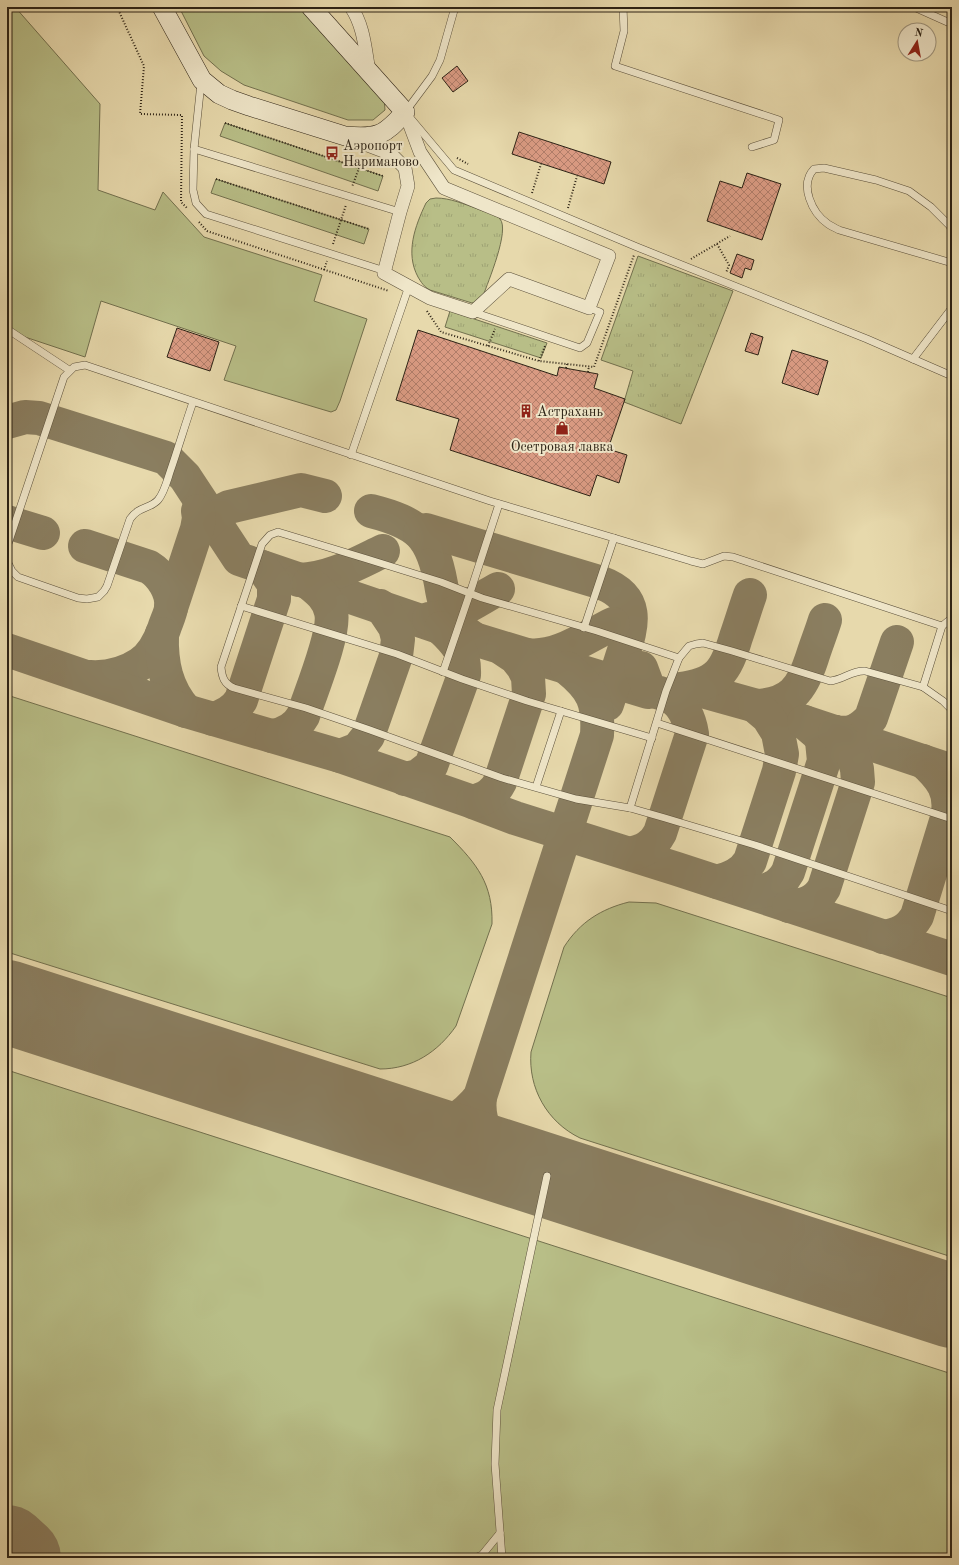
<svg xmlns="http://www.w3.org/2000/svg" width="959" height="1565" viewBox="0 0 959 1565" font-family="'Old Standard TT',serif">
<defs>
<pattern id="park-tufts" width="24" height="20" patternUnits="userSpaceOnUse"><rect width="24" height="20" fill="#b8be87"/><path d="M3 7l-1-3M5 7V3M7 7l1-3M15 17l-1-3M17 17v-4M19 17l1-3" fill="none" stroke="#9ea374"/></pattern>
<pattern id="building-cross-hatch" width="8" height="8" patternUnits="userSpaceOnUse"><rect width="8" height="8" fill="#d99a82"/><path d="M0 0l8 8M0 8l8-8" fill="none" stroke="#b07d69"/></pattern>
</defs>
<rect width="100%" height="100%" fill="#e7d9ac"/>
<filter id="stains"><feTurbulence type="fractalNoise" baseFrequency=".005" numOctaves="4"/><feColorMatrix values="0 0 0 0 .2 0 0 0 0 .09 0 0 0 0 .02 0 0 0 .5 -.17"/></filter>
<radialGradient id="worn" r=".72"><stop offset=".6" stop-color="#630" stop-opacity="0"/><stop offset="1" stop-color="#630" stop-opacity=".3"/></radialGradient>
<g fill="#b8be87" stroke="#72704e">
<path d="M7,7H15L100,104L98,190L155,210L163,192L204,237L322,275L314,301L367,319L340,401L336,410L331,412L224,380L236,346L101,301L85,357L7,331Z"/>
<path d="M179,7H301L384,97L385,110L373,120H348L244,85L221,71L204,56Z"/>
<path d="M225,123L383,176L378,191L220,136Z"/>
<path d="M216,179L369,229L364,244L211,193Z"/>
<path d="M7,695L450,837C477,864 493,884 492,924L456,1026C438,1052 412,1069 380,1069L7,952Z"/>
<path d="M629,902L656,903L952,998V1257L580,1138C547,1122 528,1088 531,1052L564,947C580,922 601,909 629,902Z"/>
<path d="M7,1070L952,1374V1558H7Z"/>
</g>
<g fill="url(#park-tufts)" stroke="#72704e">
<path d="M436,198C450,198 464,204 478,209C484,212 496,214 500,219C510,230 488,282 483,296L475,302L472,303L430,290C424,287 421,282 418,277C405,253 415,226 426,203L430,199Z"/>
<path d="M638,256L733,291L681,424L624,402L633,371L601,360Z"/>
<path d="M450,311L547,343L541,358L445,327Z"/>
</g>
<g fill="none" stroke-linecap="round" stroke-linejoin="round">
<g stroke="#8a7e60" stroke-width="34">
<path d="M7,422L25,417L39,418L166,458L185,477L239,559L474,639L648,692"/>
<path d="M371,511C418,523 432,535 441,584C443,597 446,612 455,623C460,630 468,634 474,639"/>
<path d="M7,522L43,533"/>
<path d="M420,533L426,530L599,582C641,597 633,624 622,657C617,673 612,689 607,704"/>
<path d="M196,534L217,513L229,507L301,490L325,496"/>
<path d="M85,546L149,567C162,575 173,592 171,608C170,615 166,622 164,629C159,643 152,656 140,664C125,674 108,678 90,677"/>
<path d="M299,580C330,579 356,564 383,551"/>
<path d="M171,608L197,529L199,518L198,511"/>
<path d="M429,619C452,619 479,599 498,589"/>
<path d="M162,634C161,663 166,689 186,711"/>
<path d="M7,650L186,711L340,756L473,802L515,818L677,869L952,959"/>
<path d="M527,655C557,659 586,637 613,624"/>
<path d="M692,688L753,705L952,771"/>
<path d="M680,689C718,684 726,671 736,637C741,623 745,609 750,595"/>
<path d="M757,706C791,704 802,689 812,658C816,645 821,633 825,620"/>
<path d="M213,719C225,716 234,711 241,700L274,599V584L262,567"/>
<path d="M835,732C851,735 860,730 871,718L897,642"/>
<path d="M272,736C286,734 296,728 303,716C310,694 336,632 331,612C328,598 319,591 309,583"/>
<path d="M340,756L358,749L368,736L396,656L398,639L395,627L385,612L380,606"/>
<path d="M405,779L418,776L431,766L464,675C465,652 457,643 441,628"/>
<path d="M473,802C486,798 494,794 500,782L529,694L528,677L523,667L515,657L503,649"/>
<path d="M630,854C644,851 653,846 660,833L692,734C690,720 683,703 669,696C662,693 654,693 648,687L641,668"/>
<path d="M717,882C731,878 742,874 750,861L779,771L782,754L778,733L768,717L755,706"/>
<path d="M749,892C766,892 779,888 788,872L824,761L822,741L818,734L804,722"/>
<path d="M789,906C804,906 816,902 824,888L858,782L857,769L852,752L835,732"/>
<path d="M883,937C898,935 909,930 917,916L947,818C953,792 941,777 923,761"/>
<path d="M480,1097C476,1130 494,1146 516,1166"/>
<path d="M392,1126C401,1128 410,1130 419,1130C444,1131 466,1115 480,1097L597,735C599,702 593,689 567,668"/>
</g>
<g stroke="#8a7e60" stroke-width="84">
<path d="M7,1002L952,1306"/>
<path d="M7,1547L19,1558"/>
</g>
</g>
<g fill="url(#building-cross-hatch)" stroke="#2c2215">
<path d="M457,66L468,81L453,92L442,78Z"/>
<path d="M519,132L611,162L604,184L512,154Z"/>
<path d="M747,173L781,184L762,240L707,221L720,181L742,188Z"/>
<path d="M737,254L754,260L751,270L745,268L742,278L730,273Z"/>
<path d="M177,328L219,342L210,371L167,357Z"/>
<path d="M418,330L557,376L559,367L598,374L594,388L625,399L608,449L627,455L619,483L597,475L590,496L450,450L459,419L396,400Z"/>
<path d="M751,333L763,337L758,355L745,351Z"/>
<path d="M792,350L828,361L818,395L782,383Z"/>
</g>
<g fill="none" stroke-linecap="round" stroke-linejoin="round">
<g stroke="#5b503b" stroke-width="8">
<g id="service">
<path d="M623,7L624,31L615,66L779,120L774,140L752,147"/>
<path d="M914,7L952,24"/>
<path d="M201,83L194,149L193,190L196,203L206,214L385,271"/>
<path d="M406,111L432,76L440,60L455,7"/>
<path d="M412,120L454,170L637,247L867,339L952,376"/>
<path d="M194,149L400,212"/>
<path d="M952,232L950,226L931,207L909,191L876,180L824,168L814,169C799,185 812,213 828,224C831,226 835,228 839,230L952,263"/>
<path d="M473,312L580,348L587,343L600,312L589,308"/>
<path d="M7,329L69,370"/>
<path d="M913,359L952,308"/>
<path d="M351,455L409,286"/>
<path d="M7,547L64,377L74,367L85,365L490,501L691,561L703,564L724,556L733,557L942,626"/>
<path d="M7,561L12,571L18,577L78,598L87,599L98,597L104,591L107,586L130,519C139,506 150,509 158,500C164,493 167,481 170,472C178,449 185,425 193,402"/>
<path d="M241,606L397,654L462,679L527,701L652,738"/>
<path d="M952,618L942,626L923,687L943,701L952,710"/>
<path d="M584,628L614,538"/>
<path d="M679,658L597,631L482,598L441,582L367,559L278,532L270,535L262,544L221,667C222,677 224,684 234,688L306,708L370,730L502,778L576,799L630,808L665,818L755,845L952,911"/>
<path d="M443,672L470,593L499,504"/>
<path d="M657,723L952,819"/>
<path d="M536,787L561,711"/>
<path d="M630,808L666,691L679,658L689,646L696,644L703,643L732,651L830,681C843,680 852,670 865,671L923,687"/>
<path d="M475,1558L482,1555L500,1533"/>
<path d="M502,1558L495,1464L497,1410L547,1176"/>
</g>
</g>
<g stroke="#5b503b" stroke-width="14">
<g id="minor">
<path d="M351,7C364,26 365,49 369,71"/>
<path d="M354,140L391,154L405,168L408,186L400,212L384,273L430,298L473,312L509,279L589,308L609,256L444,188L420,152L405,112"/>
</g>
</g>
<g stroke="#2c2215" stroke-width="20">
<path id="secondary" d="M162,7L202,80L219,94L232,100L249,106L345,136C377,139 384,136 405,112L311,7"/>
</g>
<g stroke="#2c2215" stroke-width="2" stroke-dasharray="1 2" stroke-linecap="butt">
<path d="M117,7L144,66L140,114L182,115L181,202L187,208"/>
<path d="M225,123L359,168L352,187"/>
<path d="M457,158L468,164"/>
<path d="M359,168L383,176"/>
<path d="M216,179L369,229"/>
<path d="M532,193L541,164"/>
<path d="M568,208L577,176"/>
<path d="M199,222L207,231L389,291"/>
<path d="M333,244L346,205"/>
<path d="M717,244L729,265L726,273"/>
<path d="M691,259L730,236"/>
<path d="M324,270L327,261"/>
<path d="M427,311L441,332L539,361L594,367L634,255"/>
<path d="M488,346L495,329"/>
<path d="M539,361L545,346"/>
<path d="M566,368L567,364"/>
<path d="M588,372L589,366"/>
</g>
<use href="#service" stroke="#efe6c9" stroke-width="7"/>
<use href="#minor" stroke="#efe6c9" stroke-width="13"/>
<use href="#secondary" stroke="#efe6c9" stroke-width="19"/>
</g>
<defs>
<g id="bus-bare" transform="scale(1.08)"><path d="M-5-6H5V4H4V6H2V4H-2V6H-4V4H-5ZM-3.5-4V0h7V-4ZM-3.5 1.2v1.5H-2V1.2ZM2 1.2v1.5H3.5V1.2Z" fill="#8f2418" stroke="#efe6c9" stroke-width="2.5" paint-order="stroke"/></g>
<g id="building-bare" transform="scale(1.08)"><path d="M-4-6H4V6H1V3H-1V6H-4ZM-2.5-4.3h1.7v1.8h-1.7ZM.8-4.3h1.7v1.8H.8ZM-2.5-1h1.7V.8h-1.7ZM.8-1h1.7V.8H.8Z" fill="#8f2418" stroke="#efe6c9" stroke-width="2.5" paint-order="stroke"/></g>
<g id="shop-bare" transform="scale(1.08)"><path d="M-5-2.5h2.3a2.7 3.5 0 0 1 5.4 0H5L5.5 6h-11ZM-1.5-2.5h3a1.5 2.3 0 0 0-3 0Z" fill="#8f2418" stroke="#efe6c9" stroke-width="2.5" paint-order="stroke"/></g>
</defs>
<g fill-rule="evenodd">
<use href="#bus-bare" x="332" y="153"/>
<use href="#building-bare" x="526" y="411"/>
<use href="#shop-bare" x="562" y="428"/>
</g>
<g text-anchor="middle" stroke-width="4" stroke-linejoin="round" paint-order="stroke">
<g font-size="14" fill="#2c2215" stroke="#efe6c9" text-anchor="start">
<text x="343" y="150">Аэропорт<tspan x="343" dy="16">Нариманово</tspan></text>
<text x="537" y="416">Астрахань</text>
<text x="562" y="451" text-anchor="middle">Осетровая лавка</text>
</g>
</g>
<rect width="959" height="1565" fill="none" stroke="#e7d9ac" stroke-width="24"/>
<rect x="8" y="8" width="943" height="1549" fill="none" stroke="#2c2215" stroke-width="2"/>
<rect x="12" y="12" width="935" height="1541" fill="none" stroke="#2c2215"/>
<g transform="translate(917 42) rotate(11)"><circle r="19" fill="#efe6c9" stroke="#a19881"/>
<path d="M0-3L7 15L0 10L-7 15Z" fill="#8f2418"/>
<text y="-6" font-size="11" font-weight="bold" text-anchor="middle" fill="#2c2215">N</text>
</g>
<rect width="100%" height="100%" filter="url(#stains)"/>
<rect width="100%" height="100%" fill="url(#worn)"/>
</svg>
